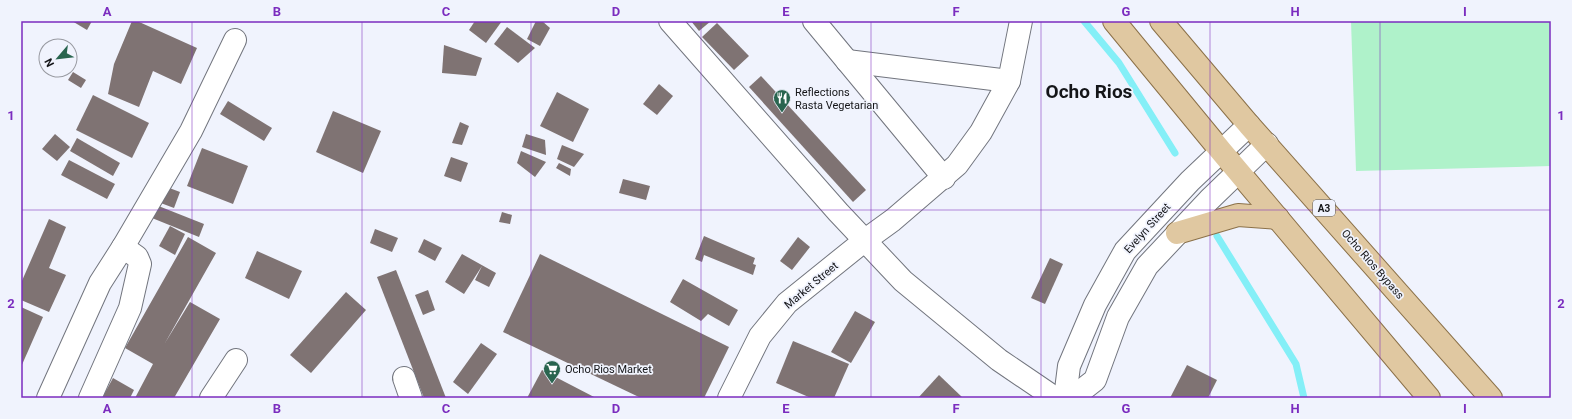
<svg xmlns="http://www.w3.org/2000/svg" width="1572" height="419" viewBox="0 0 1572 419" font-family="Roboto,sans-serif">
<rect width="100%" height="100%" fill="#f0f3fd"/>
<path fill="#aff2ca" d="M1351,21H1551V166L1356,171Z"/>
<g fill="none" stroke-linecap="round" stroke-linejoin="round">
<g stroke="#84eff7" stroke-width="7">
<path d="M1084,21L1119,63L1175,153"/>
<path d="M1217,236L1296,364L1304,398"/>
</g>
</g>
<g fill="#7f7373">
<path d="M72,21H92L87,30Z"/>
<path d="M132,21H137L197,48L181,84L153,71L139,107L108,94L114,64Z"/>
<path d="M475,21H502L486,43L469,30Z"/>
<path d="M536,21H542L550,28L540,46L527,39Z"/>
<path d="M691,21H711L699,31Z"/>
<path d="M717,23L749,56L734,70L702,37Z"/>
<path d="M507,27L535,48L518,63L494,44Z"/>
<path d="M444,45L482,58L476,76L442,73Z"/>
<path d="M73,72L86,80L81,88L68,80Z"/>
<path d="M761,76L866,190L853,202L749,87Z"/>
<path d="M659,84L673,96L657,115L643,104Z"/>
<path d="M557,92L589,109L573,142L540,126Z"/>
<path d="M93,95L149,123L132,158L76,130Z"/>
<path d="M228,101L272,128L264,141L220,114Z"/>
<path d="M333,111L381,131L363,173L316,152Z"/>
<path d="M460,122L469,126L462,145L452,143Z"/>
<path d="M55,134L70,147L57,161L42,149Z"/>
<path d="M526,134L545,140L546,155L522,147Z"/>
<path d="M77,138L120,163L113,176L70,151Z"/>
<path d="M562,145L584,154L574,167L557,159Z"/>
<path d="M202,148L248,166L233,204L187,186Z"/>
<path d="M521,151L546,162L535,177L517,163Z"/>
<path d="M451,157L468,163L461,182L444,176Z"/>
<path d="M69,160L115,184L107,199L61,175Z"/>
<path d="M559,163L571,169L570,176L556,168Z"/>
<path d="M623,179L650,186L646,200L619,193Z"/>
<path d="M164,186L180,192L174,208L158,202Z"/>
<path d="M156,205L204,224L199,237L152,218Z"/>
<path d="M502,212L512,215L510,224L499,222Z"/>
<path d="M49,219L66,227L49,268L66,275L49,312L21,300V283Z"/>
<path d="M170,226L185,234L175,255L159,246Z"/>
<path d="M375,229L398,238L392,252L370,243Z"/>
<path d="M704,236L755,258L753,264L756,265L753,275L704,255L702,262L695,259Z"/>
<path d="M188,237L216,253L165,343L190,302L220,319L174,398H135L153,364L125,348Z"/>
<path d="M798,237L810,247L792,270L780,261Z"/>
<path d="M424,239L442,248L435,261L418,252Z"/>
<path d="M257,251L302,271L289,299L245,278Z"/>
<path d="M462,254L496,273L489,287L475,280L482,266L464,294L445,282Z"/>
<path d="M540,254L729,347L704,398H641L503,332Z"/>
<path d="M1050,258L1063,264L1045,304L1031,298Z"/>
<path d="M396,270L446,398H424L377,277Z"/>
<path d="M683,279L738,310L729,326L708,314L701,321L670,302Z"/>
<path d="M428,290L435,310L423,315L415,295Z"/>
<path d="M346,292L366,310L311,373L290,355Z"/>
<path d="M21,307L43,317L21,367Z"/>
<path d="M855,311L875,322L851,363L831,352Z"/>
<path d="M793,341L849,364L834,398H811L776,383Z"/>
<path d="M481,343L497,354L468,394L453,382Z"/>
<path d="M1187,365L1217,380L1208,398H1170Z"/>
<path d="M542,370L596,398H527Z"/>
<path d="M939,375L963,398H918Z"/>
<path d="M113,378L134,390L130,398H102Z"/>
</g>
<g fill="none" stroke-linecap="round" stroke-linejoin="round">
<g stroke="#72757e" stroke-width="24">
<g id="minor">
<path d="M670,21L838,212L903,281L999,360L1055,398"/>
<path d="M814,21L944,178"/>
<path d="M847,61L1009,81"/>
<path d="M404,378L411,398"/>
<path d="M48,398L100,283L123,247L191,131L235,40"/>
<path d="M90,398L130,308L140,264L137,257L123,247"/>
<path d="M211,398L236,360"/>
<path d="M729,398L760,336L787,303L864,241L893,220L957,165L981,132L1009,81L1021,21"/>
<path d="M1065,398L1069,366L1095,305L1125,251L1190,181L1249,125"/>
<path d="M1072,398L1095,380L1118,317L1147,266L1209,200L1267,144"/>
</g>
</g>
<g stroke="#8b7149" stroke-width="24">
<g id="major">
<path d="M1114,21L1221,151L1429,398"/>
<path d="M1161,21L1249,125L1491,398"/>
<path d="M1177,233L1238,215L1278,218"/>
</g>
</g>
<use href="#minor" stroke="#fff" stroke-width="22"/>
<use href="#major" stroke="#e0c8a1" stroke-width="22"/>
</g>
<path fill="none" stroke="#7b2cbf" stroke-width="1" stroke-opacity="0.55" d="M192,21V398M362,21V398M531,21V398M701,21V398M871,21V398M1041,21V398M1210,21V398M1380,21V398M21,210H1551"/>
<defs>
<g id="restaurant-pin" transform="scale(0.9)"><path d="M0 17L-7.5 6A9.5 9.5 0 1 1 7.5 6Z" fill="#29654f" stroke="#f0f3fd"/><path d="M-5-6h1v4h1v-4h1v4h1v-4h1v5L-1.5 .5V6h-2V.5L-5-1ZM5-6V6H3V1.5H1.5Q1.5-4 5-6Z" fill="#fff"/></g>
<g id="supermarket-pin" transform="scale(0.9)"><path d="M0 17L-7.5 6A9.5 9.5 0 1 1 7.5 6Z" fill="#29654f" stroke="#f0f3fd"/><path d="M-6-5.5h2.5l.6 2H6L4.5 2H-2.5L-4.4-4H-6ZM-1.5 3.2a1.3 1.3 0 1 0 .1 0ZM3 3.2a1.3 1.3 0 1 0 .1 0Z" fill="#fff"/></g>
</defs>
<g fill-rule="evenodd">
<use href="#restaurant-pin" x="782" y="98"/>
<use href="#supermarket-pin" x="552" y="369"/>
</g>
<g text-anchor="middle" stroke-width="3.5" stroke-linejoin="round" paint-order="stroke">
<rect fill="#f0f3fd" stroke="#56585d" stroke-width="1" x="1313" y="200" width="22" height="16" rx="3"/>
<g font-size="10" font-weight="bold" fill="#141518">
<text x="1324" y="212">A3</text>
</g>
<g font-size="11" fill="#141518" stroke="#f0f3fd" text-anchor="start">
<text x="795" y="96">Reflections<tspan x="795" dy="13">Rasta Vegetarian</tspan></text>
<text x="565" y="373">Ocho Rios Market</text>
</g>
<g font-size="11" fill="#141518" stroke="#f0f3fd">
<text transform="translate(1147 228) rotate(-48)" y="4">Evelyn Street</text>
<text transform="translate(1373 264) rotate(49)" y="4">Ocho Rios Bypass</text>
<text transform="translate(811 285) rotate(-40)" y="4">Market Street</text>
</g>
<g font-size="19" font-weight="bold" fill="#141518" stroke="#f0f3fd">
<text x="1089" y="98">Ocho Rios</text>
</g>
</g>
<rect width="1572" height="419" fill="none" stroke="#f0f3fd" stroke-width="44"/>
<g transform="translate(58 58) rotate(242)"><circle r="19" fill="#f0f3fd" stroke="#989aa1"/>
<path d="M0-3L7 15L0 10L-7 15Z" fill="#29654f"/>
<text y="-6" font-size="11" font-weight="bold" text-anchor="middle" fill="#141518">N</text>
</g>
<rect x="22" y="22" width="1528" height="375" fill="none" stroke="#7b2cbf" stroke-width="1.5"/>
<g font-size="13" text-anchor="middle" font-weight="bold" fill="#7b2cbf">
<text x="107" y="16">A</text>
<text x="277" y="16">B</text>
<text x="446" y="16">C</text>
<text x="616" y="16">D</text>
<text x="786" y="16">E</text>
<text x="956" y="16">F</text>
<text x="1126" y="16">G</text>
<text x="1295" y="16">H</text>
<text x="1465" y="16">I</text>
<text x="11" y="120">1</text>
<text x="1561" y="120">1</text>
<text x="11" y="308">2</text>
<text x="1561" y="308">2</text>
<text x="107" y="413">A</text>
<text x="277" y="413">B</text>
<text x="446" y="413">C</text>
<text x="616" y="413">D</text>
<text x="786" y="413">E</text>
<text x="956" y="413">F</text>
<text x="1126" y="413">G</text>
<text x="1295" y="413">H</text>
<text x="1465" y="413">I</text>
</g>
</svg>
